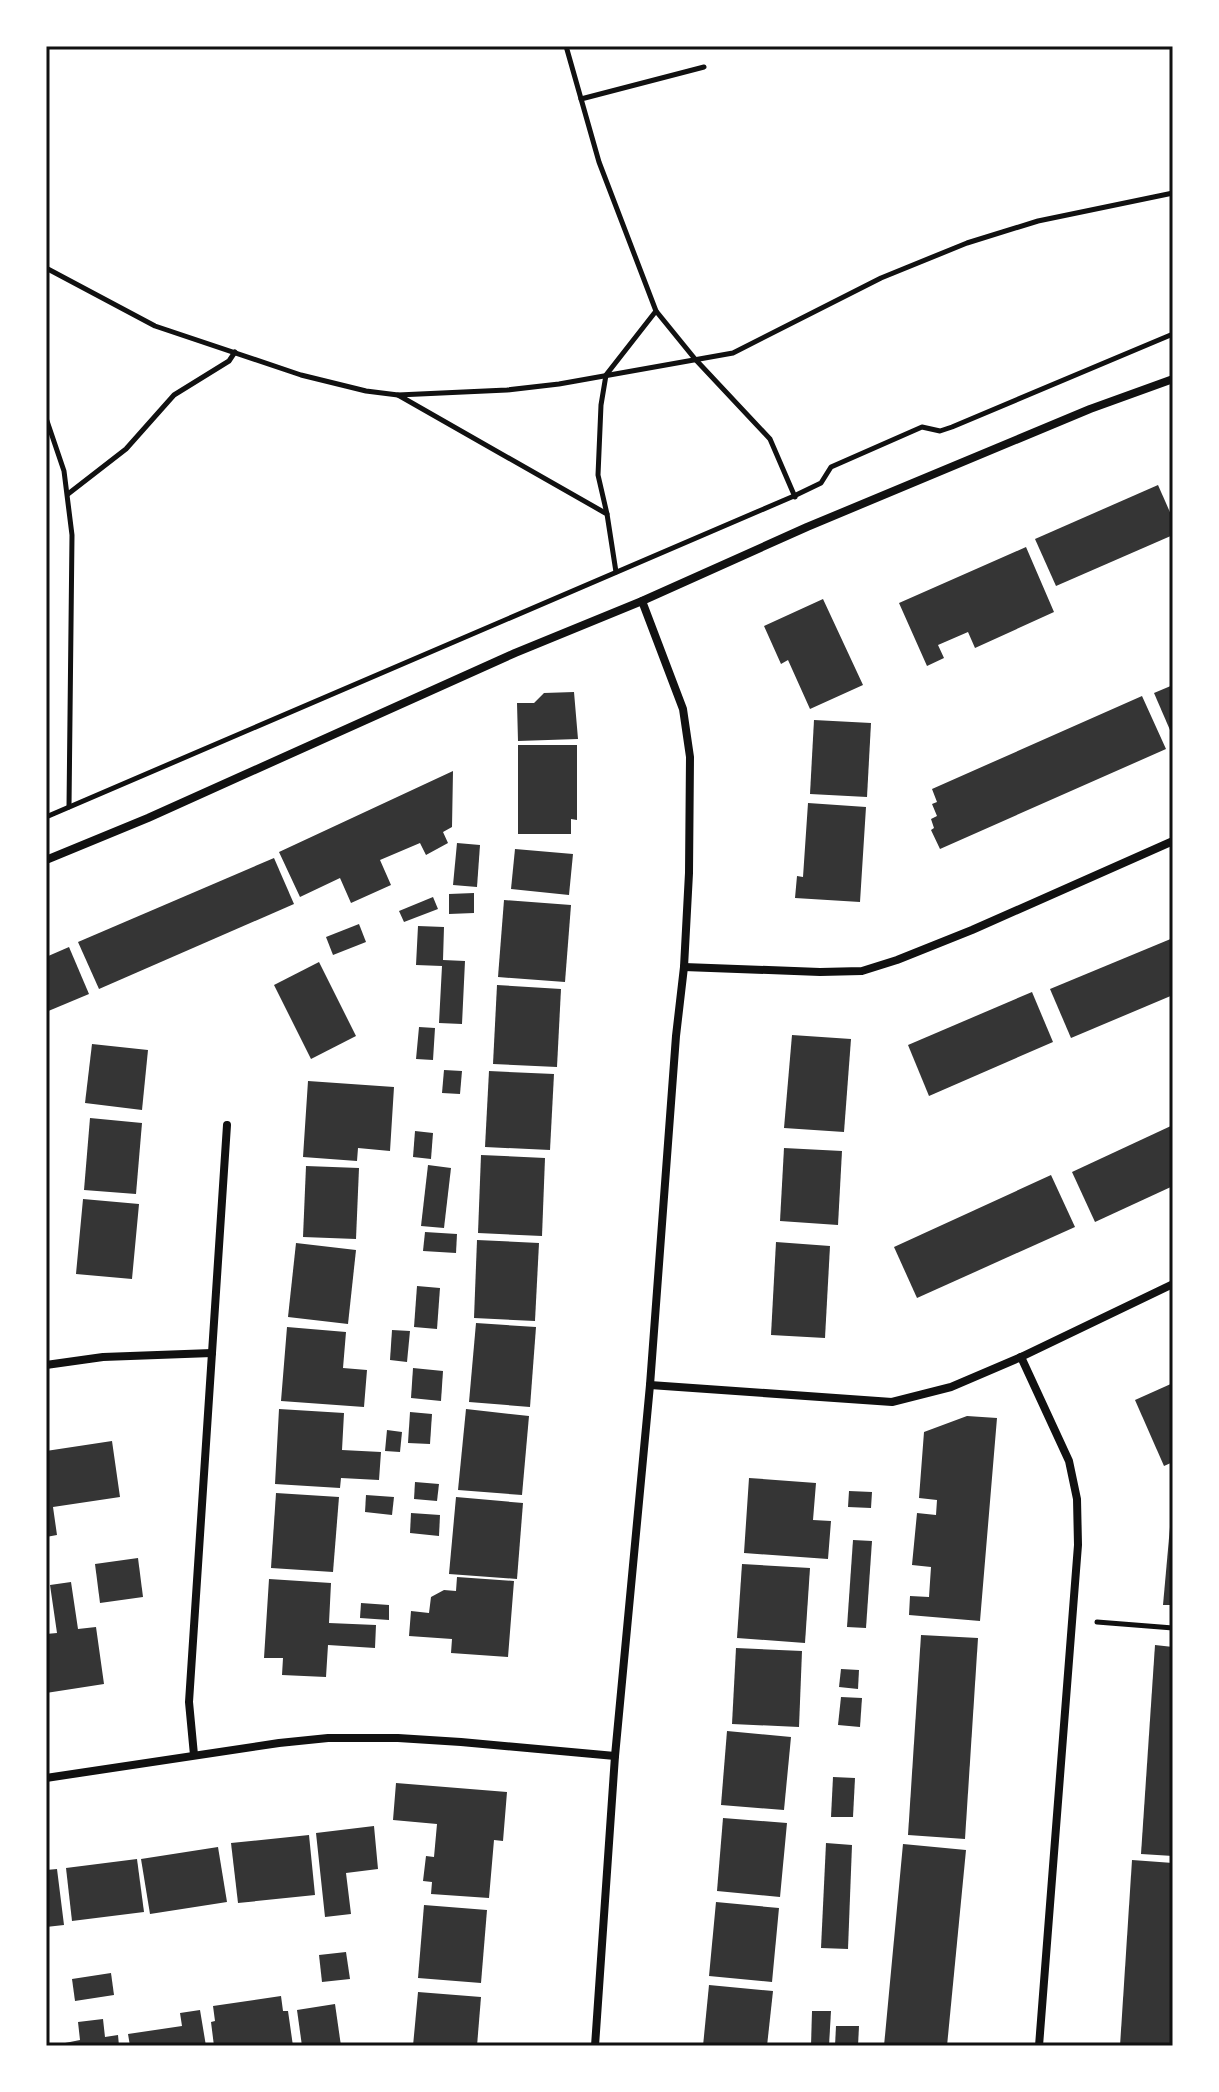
<svg xmlns="http://www.w3.org/2000/svg" width="1219" height="2092" viewBox="0 0 1219 2092" font-family="Barlow,sans-serif">
<rect width="100%" height="100%" fill="#fff"/>
<g fill="#353535">
<path d="M1158,485L1173,519V535L1056,586L1035,539Z"/>
<path d="M1026,547L1054,612L975,648L968,632L938,645L944,658L927,666L899,603Z"/>
<path d="M823,599L863,685L810,709L788,660L781,664L764,626Z"/>
<path d="M1173,685V737L1154,693Z"/>
<path d="M574,692L578,739L518,741L517,703H534L544,693Z"/>
<path d="M1142,696L1166,749L940,849L931,830L934,828L931,819L937,816L932,804L937,802L932,789Z"/>
<path d="M814,720L871,723L867,797L810,794Z"/>
<path d="M518,745H577V820L571,819V834H518Z"/>
<path d="M453,771L452,827L443,832L448,843L426,855L420,843L380,860L391,885L351,903L340,878L300,897L279,852Z"/>
<path d="M808,803L866,807L860,902L795,898L797,876L803,877Z"/>
<path d="M457,843L480,845L477,887L453,885Z"/>
<path d="M515,849L573,854L569,895L511,889Z"/>
<path d="M274,858L294,904L99,989L78,942Z"/>
<path d="M474,893V913L449,914V894Z"/>
<path d="M433,897L438,909L404,922L399,911Z"/>
<path d="M504,900L571,905L565,982L498,977Z"/>
<path d="M359,924L366,942L333,955L326,937Z"/>
<path d="M418,926L444,927L443,960L465,961L462,1024L439,1023L442,966L416,965Z"/>
<path d="M1173,938V995L1071,1038L1050,989Z"/>
<path d="M69,947L89,994L46,1012V957Z"/>
<path d="M319,962L356,1036L311,1059L274,985Z"/>
<path d="M497,985L561,989L557,1067L493,1064Z"/>
<path d="M1032,992L1053,1042L929,1096L908,1045Z"/>
<path d="M419,1027L435,1028L433,1060L416,1059Z"/>
<path d="M792,1035L851,1039L844,1132L784,1128Z"/>
<path d="M92,1044L148,1050L142,1110L85,1103Z"/>
<path d="M444,1070L462,1071L460,1094L442,1093Z"/>
<path d="M489,1071L554,1074L550,1150L485,1147Z"/>
<path d="M308,1081L394,1087L390,1151L358,1148L357,1161L303,1157Z"/>
<path d="M90,1118L142,1123L136,1194L84,1190Z"/>
<path d="M1173,1125V1186L1095,1222L1072,1172Z"/>
<path d="M415,1131L433,1133L431,1159L413,1157Z"/>
<path d="M784,1148L842,1151L838,1225L780,1221Z"/>
<path d="M481,1155L545,1158L542,1236L478,1233Z"/>
<path d="M428,1165L451,1168L444,1228L421,1226Z"/>
<path d="M306,1166L359,1168L356,1239L303,1237Z"/>
<path d="M1051,1175L1075,1227L917,1298L894,1247Z"/>
<path d="M83,1199L139,1204L132,1279L76,1274Z"/>
<path d="M425,1232L457,1234L456,1253L423,1251Z"/>
<path d="M477,1240L539,1243L535,1321L474,1318Z"/>
<path d="M776,1242L830,1246L825,1338L771,1335Z"/>
<path d="M296,1243L356,1250L348,1324L288,1317Z"/>
<path d="M417,1286L440,1288L437,1329L414,1327Z"/>
<path d="M476,1323L536,1327L530,1407L469,1402Z"/>
<path d="M287,1327L346,1332L343,1368L367,1370L364,1407L281,1401Z"/>
<path d="M392,1330L410,1331L407,1362L390,1360Z"/>
<path d="M413,1368L443,1371L441,1401L411,1398Z"/>
<path d="M1173,1383V1462L1164,1466L1135,1400Z"/>
<path d="M279,1409L344,1413L342,1450L381,1452L379,1480L341,1478L340,1488L275,1484Z"/>
<path d="M466,1409L529,1416L522,1495L458,1490Z"/>
<path d="M410,1412L432,1414L430,1444L408,1443Z"/>
<path d="M967,1416L997,1418L980,1621L909,1615L910,1596L929,1597L931,1567L912,1565L917,1513L936,1515L937,1500L919,1498L924,1432Z"/>
<path d="M387,1430L402,1432L400,1452L385,1451Z"/>
<path d="M112,1441L120,1497L53,1507L57,1535L46,1537V1451Z"/>
<path d="M749,1478L816,1483L813,1520L831,1521L828,1559L744,1553Z"/>
<path d="M415,1482L439,1484L437,1501L414,1499Z"/>
<path d="M849,1491L872,1492L871,1508L848,1507Z"/>
<path d="M276,1493L339,1497L333,1572L271,1568Z"/>
<path d="M366,1495L394,1497L392,1515L365,1512Z"/>
<path d="M456,1497L523,1503L517,1579L449,1574Z"/>
<path d="M411,1513L440,1515L439,1536L410,1533Z"/>
<path d="M1171,1516H1173V1605H1163Z"/>
<path d="M853,1540L872,1541L866,1628L847,1627Z"/>
<path d="M138,1558L143,1597L100,1603L95,1564Z"/>
<path d="M742,1564L810,1568L805,1643L737,1638Z"/>
<path d="M457,1577L514,1581L508,1657L451,1653L452,1639L409,1636L411,1611L429,1613L431,1597L444,1590L456,1591Z"/>
<path d="M269,1579L331,1583L329,1623L376,1625L375,1648L328,1645L326,1677L282,1675L283,1658H264Z"/>
<path d="M71,1582L78,1629L96,1627L104,1684L46,1693V1634L57,1633L50,1585Z"/>
<path d="M361,1603L389,1605V1620L360,1618Z"/>
<path d="M921,1635L978,1638L965,1839L908,1835Z"/>
<path d="M1155,1645L1173,1647V1856L1141,1854Z"/>
<path d="M736,1648L802,1651L799,1727L732,1724Z"/>
<path d="M841,1669L859,1670L858,1689L839,1687Z"/>
<path d="M841,1697L862,1698L860,1727L838,1725Z"/>
<path d="M727,1731L791,1737L784,1810L721,1805Z"/>
<path d="M833,1777L855,1778L853,1817H831Z"/>
<path d="M396,1783L507,1792L503,1841L494,1840L489,1898L431,1894L432,1882L423,1881L426,1856L434,1857L437,1824L393,1820Z"/>
<path d="M723,1818L787,1823L780,1897L717,1891Z"/>
<path d="M374,1826L378,1869L346,1873L351,1914L325,1917L316,1833Z"/>
<path d="M309,1835L315,1895L238,1903L231,1843Z"/>
<path d="M826,1843L852,1845L848,1949L821,1948Z"/>
<path d="M903,1844L966,1850L947,2046H884Z"/>
<path d="M218,1847L227,1902L150,1914L141,1859Z"/>
<path d="M137,1859L144,1912L72,1921L66,1868Z"/>
<path d="M1132,1860L1173,1863V2046H1120Z"/>
<path d="M57,1869L64,1925L46,1927V1870Z"/>
<path d="M716,1902L779,1908L772,1982L709,1976Z"/>
<path d="M424,1905L487,1910L481,1983L418,1978Z"/>
<path d="M346,1952L350,1979L322,1982L319,1955Z"/>
<path d="M111,1973L114,1995L75,2001L72,1979Z"/>
<path d="M709,1985L773,1991L767,2046H703Z"/>
<path d="M418,1992L481,1997L477,2046H413Z"/>
<path d="M281,1996L283,2011H288L293,2046H214L211,2022L215,2021L213,2006Z"/>
<path d="M335,2004L341,2046H302L297,2010Z"/>
<path d="M200,2010L206,2046H130L128,2034L182,2026L180,2013Z"/>
<path d="M812,2011H831L829,2046H811Z"/>
<path d="M103,2019L105,2037L118,2035L119,2046H50L80,2040L78,2022Z"/>
<path d="M836,2026H859L858,2046H835Z"/>
</g>
<g fill="none" stroke-linecap="round" stroke-linejoin="round">
<g stroke="#111" stroke-width="5">
<path d="M566,46L599,162L656,311L695,359L770,439L795,497"/>
<path d="M581,99L704,67"/>
<path d="M46,268L155,326L301,375L366,391L398,395L507,390L559,384L733,353L881,278L967,243L1038,221L1173,193"/>
<path d="M398,395L607,514L616,572"/>
<path d="M46,418L64,471L72,535L69,807"/>
<path d="M68,494L126,449L174,395L229,361L235,352"/>
<path d="M607,514L598,475L601,405L606,375L656,311"/>
<path d="M46,817L794,496L821,483L831,467L922,427L940,431L952,427L1173,334"/>
<path d="M1097,1622L1173,1628"/>
</g>
<g stroke="#111" stroke-width="8">
<path d="M46,860L148,818L515,653L642,601L807,527L1090,409L1173,379"/>
<path d="M684,967L820,972L862,971L897,960L972,930L1173,841"/>
<path d="M1021,1357L1069,1461L1077,1499L1078,1545L1039,2046"/>
<path d="M46,1365L103,1357L212,1353"/>
<path d="M650,1385L892,1402L951,1387L1021,1357L1173,1284"/>
<path d="M194,1755L189,1702L227,1125"/>
<path d="M46,1778L279,1743L328,1738H398L461,1742L615,1756"/>
<path d="M595,2046L615,1756L650,1385L676,1036L684,967L689,873L690,757L683,709L642,601"/>
</g>
</g>
<rect width="1219" height="2092" fill="none" stroke="#ffffff" stroke-width="96"/>
<rect x="48" y="48" width="1123" height="1996" fill="none" stroke="#111" stroke-width="3"/>
</svg>
